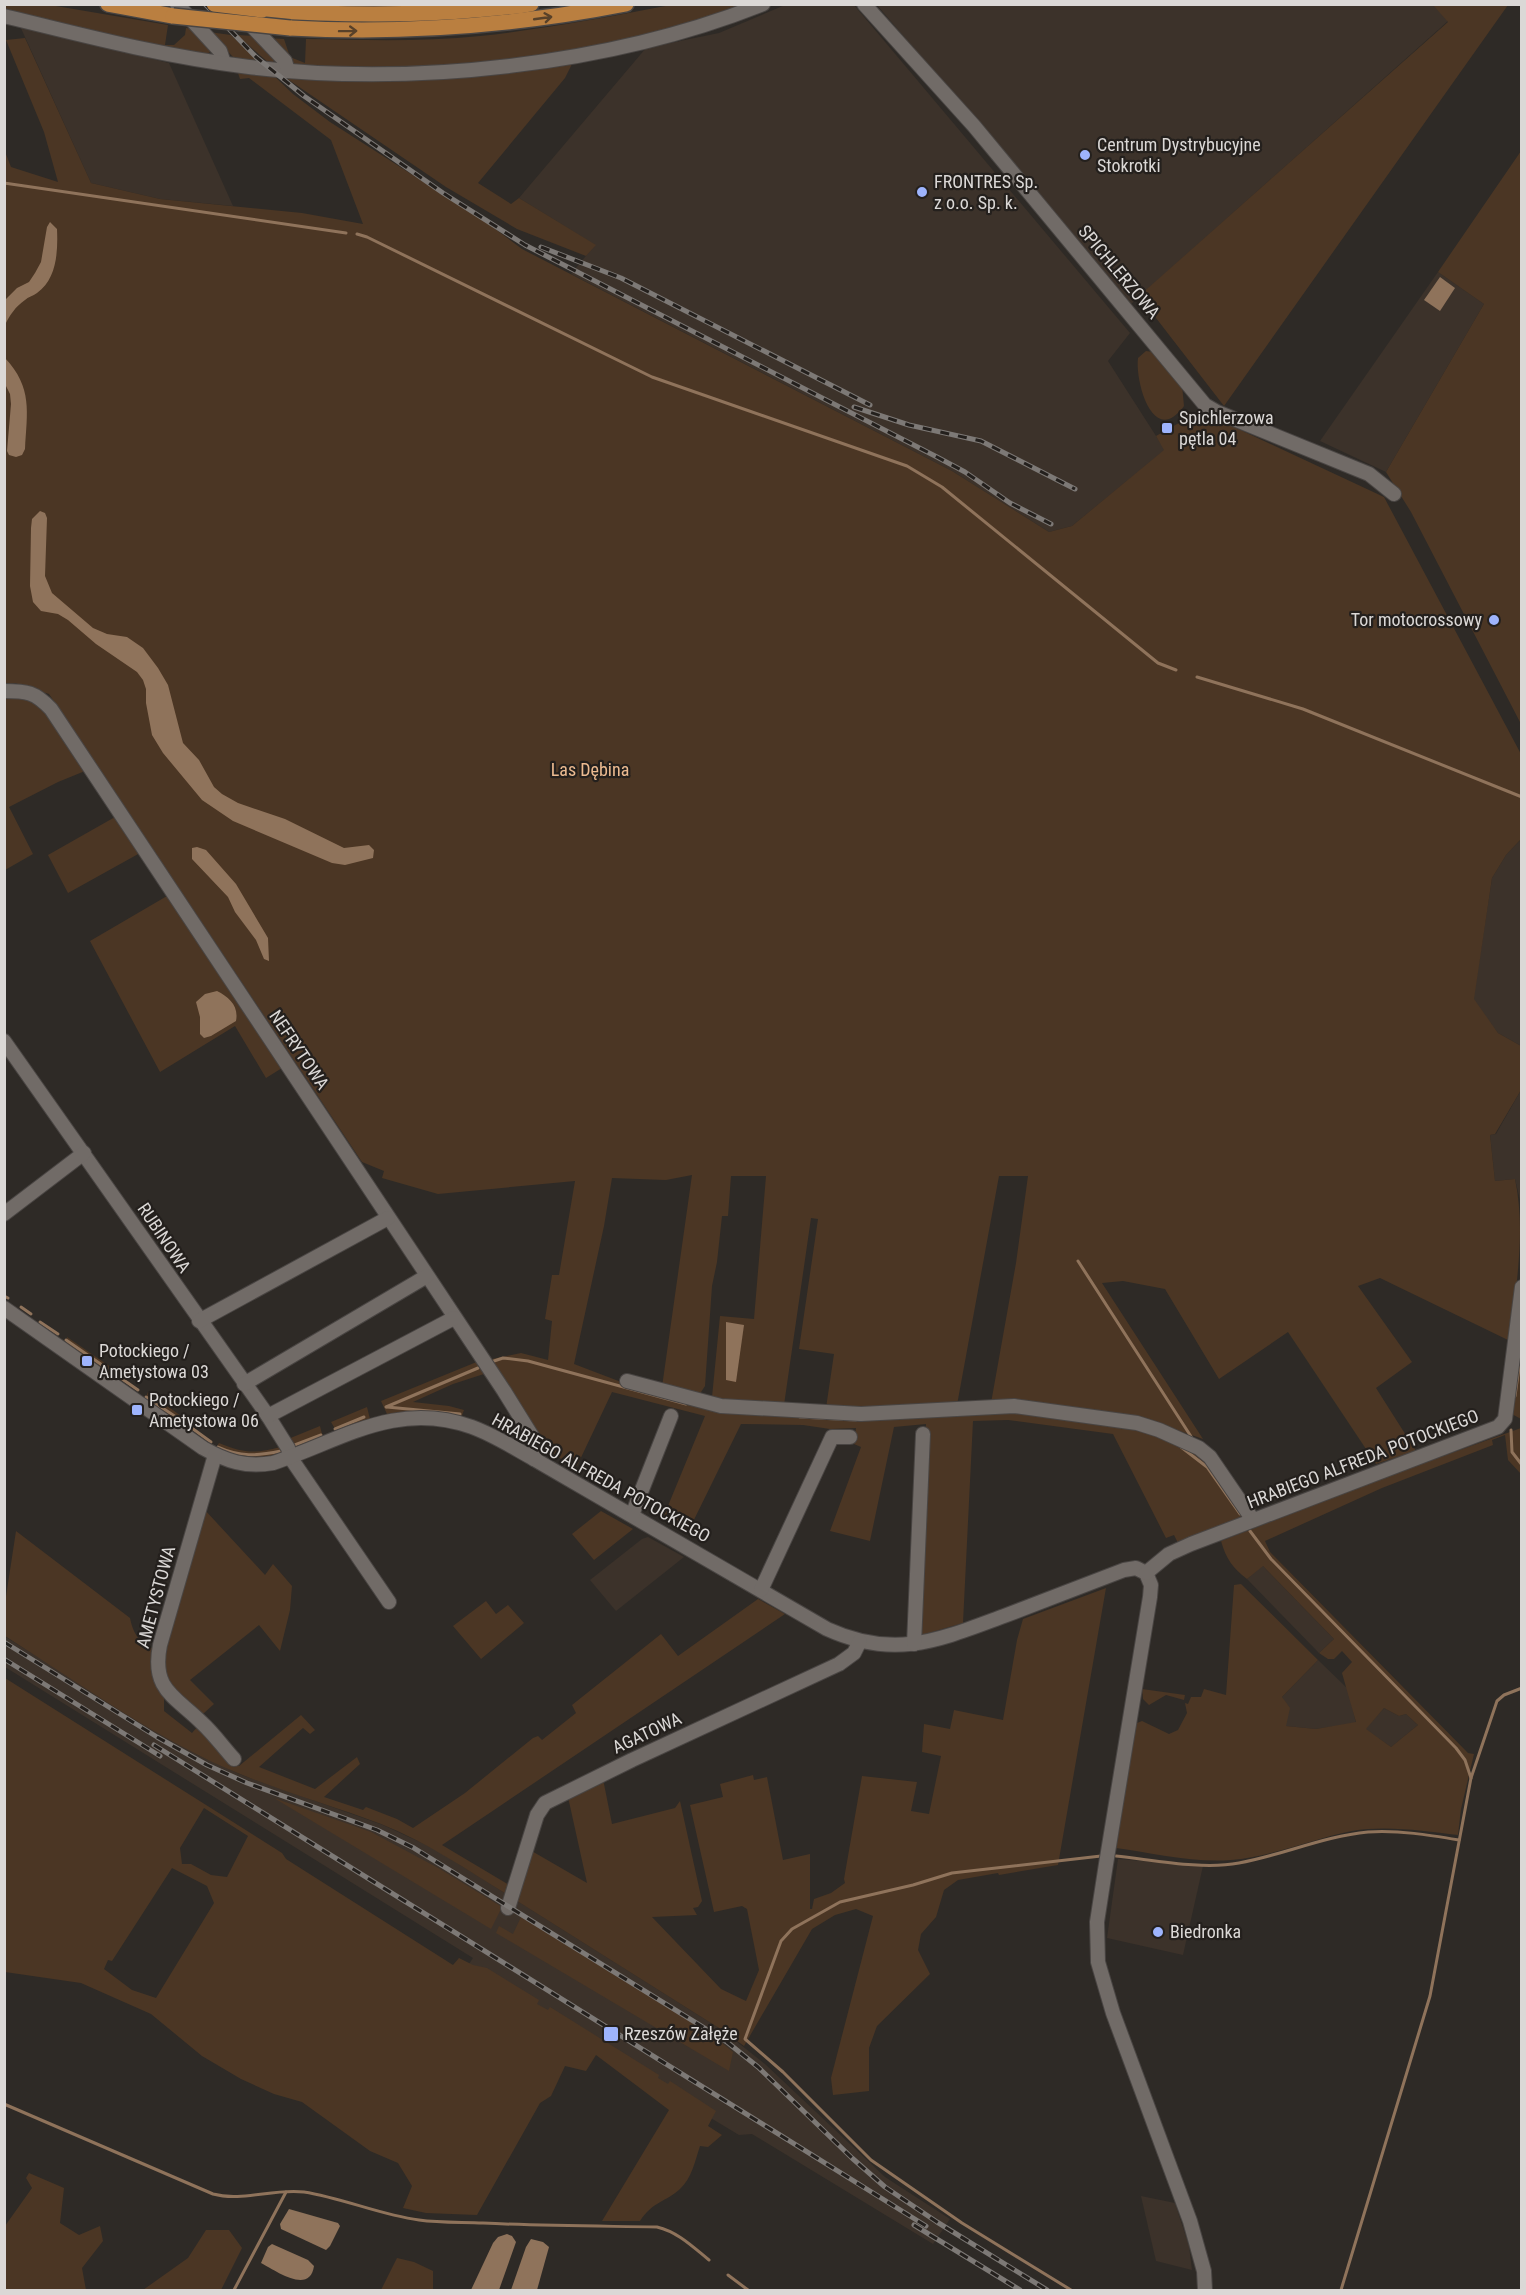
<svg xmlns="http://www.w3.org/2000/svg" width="1526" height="2295" viewBox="0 0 1526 2295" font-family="'Roboto Condensed',sans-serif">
<rect width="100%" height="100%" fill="#2e2a26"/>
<g fill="#3c322a">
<path d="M1433,4L1448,21L1131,304L877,5Z"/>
<path d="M785,5H854L1130,333L1108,361L1165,450L1072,526L1049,532L952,471L571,274L595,245L519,198L646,48L719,33Z"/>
<path d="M20,26L169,63L233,206L160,199L91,183Z"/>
<path d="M1438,272L1484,304L1386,472L1320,441Z"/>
<path d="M1521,839V1046L1498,1033L1473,1000L1492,878L1506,855Z"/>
<path d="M1521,1090V1204L1515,1179L1495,1181L1490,1135L1496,1134Z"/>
<path d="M648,1537L684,1557L616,1611L590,1580L642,1539Z"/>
<path d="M1262,1565L1334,1639L1319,1653L1247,1579Z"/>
<path d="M4,1636L198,1755L242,1775L383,1825L435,1849L722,2030L765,2064L885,2177L950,2219L933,2244L752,2134L739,2135L465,1970L473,1958L5,1667Z"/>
<path d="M1318,1660L1348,1689L1356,1723L1316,1729L1286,1726L1282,1697Z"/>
<path d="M1384,1708L1399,1716L1406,1714L1418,1725L1391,1747L1365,1729Z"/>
<path d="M1118,1859L1203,1866L1183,1955L1107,1938Z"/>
<path d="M1141,2196L1175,2203L1189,2246L1192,2270L1156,2261Z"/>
</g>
<g fill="#4b3624" fill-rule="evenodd">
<path d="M5,5H50L168,25L165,45H174L185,35L186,28L193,29L209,46L210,52L204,57L5,12Z"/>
<path d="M671,5H749C638,42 522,64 404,68C368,69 331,67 294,66L268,38L284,39L290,57L305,63L306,39C364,40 423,42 480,36C545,29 607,17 671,5Z"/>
<path d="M1433,5H1508L1224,406L1139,296L1448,22Z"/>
<path d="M209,32L231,35L260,63L235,59Z"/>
<path d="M237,35L256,36L275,54L273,64H270Z"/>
<path d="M25,38L91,183L160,199L302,213L363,224L331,140L249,78L240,79L237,70L271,73L293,94L330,122L486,222L522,249L952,471L1049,532L1072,526L1164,450L1156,436L1200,411L1384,497L1522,756L1521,839L1506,855L1492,878L1474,999L1498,1033L1521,1046V1090L1495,1134L1490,1135L1495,1181L1515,1179C1526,1231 1516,1283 1511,1336L1508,1340L1380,1278L1358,1286L1412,1362L1376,1388L1416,1451L1376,1464L1288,1332L1219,1379L1165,1289L1123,1281L1102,1283L1203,1439C1161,1424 1118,1411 1074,1407C1046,1404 1018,1404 991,1403L1016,1263L1028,1176H999L957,1405L867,1410L826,1408L834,1354L799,1349L818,1219L811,1218L784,1405L722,1402L712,1397L720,1316L754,1319L766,1176H731L728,1216H722L717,1262L712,1286L705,1386L699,1395L662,1387L692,1175L666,1180L612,1178L604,1226L574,1364L629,1385L679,1399L730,1409L854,1417L985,1409L1023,1410L1122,1423L1169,1436L1191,1446L1206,1458L1243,1512L1239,1521L1178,1543L1174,1535L1166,1538L1113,1434L1008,1420L973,1421L963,1623L918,1636L926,1424L894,1427L870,1541L830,1531L861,1447L854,1444L856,1428L830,1429L803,1425L741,1424L687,1534L663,1518L705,1416L612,1392L577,1466L555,1456L546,1448L492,1359L521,1353L548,1360L552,1321L545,1319L552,1275H559L575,1181L438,1194L382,1178L384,1171L362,1162L49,694L15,683L5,686L4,149L11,167L58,182L44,132L6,40Z"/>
<path d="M574,60L565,78L478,183L511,204L519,198L596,245L586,256L517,229L446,187L283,76Z"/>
<path d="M1521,151V724L1411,512L1386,472L1484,304L1438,272Z"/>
<path d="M1146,351L1153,352L1182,385L1184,406C1153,448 1135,382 1138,358Z"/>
<path d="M5,696H24L38,701L85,771L58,782L9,807L33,854L5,870Z"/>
<path d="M115,817L140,853L68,893L48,855Z"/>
<path d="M167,896L282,1068L266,1078L235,1026L160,1072L90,941Z"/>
<path d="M1521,1320V1419L1510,1413Z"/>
<path d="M67,1337L115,1370L111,1376L66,1345Z"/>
<path d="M479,1361L487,1373L453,1384L413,1402L449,1406L464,1410L461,1418L418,1412L387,1414L381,1401Z"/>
<path d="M148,1392L181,1416L177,1421L174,1422L145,1400Z"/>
<path d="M367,1407L370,1419L337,1432L331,1422Z"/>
<path d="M320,1426L323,1438L295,1449L288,1439Z"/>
<path d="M1521,1428V1474L1508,1460L1505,1435L1492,1440L1493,1445L1382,1488L1265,1541L1270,1552L1468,1753L1474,1754L1461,1809L1458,1835C1424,1831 1386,1825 1352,1831C1311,1839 1272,1857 1231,1860C1193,1863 1153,1853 1116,1848L1133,1731L1137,1723L1142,1721L1169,1734L1178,1730L1187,1713L1185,1703L1188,1704L1191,1697H1201L1204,1689L1226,1695L1234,1585L1241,1584L1318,1660L1282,1697L1290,1708L1286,1726L1316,1729L1356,1722L1342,1673L1352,1662L1342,1651L1334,1659H1328L1319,1653L1334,1639L1263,1566L1247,1579C1233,1568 1226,1559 1221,1541L1410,1468ZM1384,1708L1399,1716L1406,1714L1418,1725L1391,1747L1366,1729Z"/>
<path d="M219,1443C243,1453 255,1454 280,1447L283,1453L279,1456L247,1458L216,1448Z"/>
<path d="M204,1509L265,1575L273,1564L292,1586L290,1610L280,1651L259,1625L190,1680L214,1704L204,1713H196L166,1686L163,1647Z"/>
<path d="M601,1511L633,1529L594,1560L572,1534Z"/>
<path d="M16,1531L130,1618C133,1633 140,1646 156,1649L152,1671L164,1697V1711L192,1733L198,1726L234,1764L239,1766L301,1715L315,1730L310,1734L303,1728L259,1767L315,1789L357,1757L360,1764L324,1797L363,1810L366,1807L397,1819L413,1828L465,1793L533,1738L538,1736L542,1740L576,1713L572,1705L661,1634L678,1656L758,1599L785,1614L442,1845L511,1886L508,1895C467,1870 427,1842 381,1824C320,1801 257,1785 198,1755C131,1721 68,1676 5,1636V1603Z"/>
<path d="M1106,1588L1058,1865L999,1875L998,1873L958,1880L944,1890L936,1917L921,1934L918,1950L930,1974L877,2026L869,2048V2091L833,2095L831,2078L873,1916L856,1909L835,1915L812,1929L744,2046L722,2030L514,1899L530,1850L587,1883L568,1797L603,1779L612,1824L675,1808L680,1801L702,1901L698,1907L693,1908L697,1915L652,1917L721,1989L746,2001L759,1970L747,1909L742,1906L714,1912L690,1805L723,1797L720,1784L753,1775L754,1780L767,1777L783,1860L810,1854V1909H812L814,1899L831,1893L845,1883L844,1879L862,1776L917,1782L911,1811L929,1814L941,1756L922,1752L924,1724L950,1729L954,1710L1003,1720L1017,1640L1023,1619Z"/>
<path d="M486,1601L496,1614L508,1605L524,1623L481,1659L453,1626Z"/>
<path d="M5,1678L282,1853L286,1859L453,1965L459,1958L473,1965L487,1968L539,2000L537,2004L548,2010L550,2007L659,2075L658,2078L668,2084L670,2081L716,2111L708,2126L722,2135L708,2147L700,2146C695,2161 692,2178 680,2189C666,2202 653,2201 640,2221H602L669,2110L596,2055L586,2071L565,2066L551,2096L540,2103L477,2215L426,2213L403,2208L412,2186L398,2163L370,2151L302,2102L274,2094L241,2079L202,2056L151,2014L81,1983L5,1972ZM204,1808L248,1836L227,1877L211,1875L191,1864H182L180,1848ZM172,1868L207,1886L214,1903L156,1998L132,1990L104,1969L108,1960L112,1961Z"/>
<path d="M1142,1689L1185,1695L1184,1700L1166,1695L1149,1705L1143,1699Z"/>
<path d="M274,1798L371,1832L440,1869L502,1907L491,1929Z"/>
<path d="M521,1917L707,2031L733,2052L729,2071L496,1933L499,1926L513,1934Z"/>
<path d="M29,2173L64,2188L60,2223L79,2235L100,2226L103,2241L82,2268L86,2290H5V2226L32,2188L26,2178Z"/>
<path d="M206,2230H229L242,2248L221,2290H143L188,2258Z"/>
<path d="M397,2258L414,2262L433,2271V2290H381Z"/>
</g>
<g fill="#8f735b">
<path d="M50,222L57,229C58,251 57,279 37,293C33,296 28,297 25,300C15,307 10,315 5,325V300L17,288L29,282L35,273L41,262L47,227Z"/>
<path d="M1440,277L1455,288L1440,311L1424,300Z"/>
<path d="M5,358C33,388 27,412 25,449L22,455L16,457L9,455L7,451L11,404L10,394L5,384Z"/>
<path d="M40,511L45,513L47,518L45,576L52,593L93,628L107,634L127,637L143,648L158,668L168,685L183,743L199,760L214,787L222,794L238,803L285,819L344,848L369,845L374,850L373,858L345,865L332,863L233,821L202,800L163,753L152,735L146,703V689L143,680L137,672L96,644L68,620L58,614L41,611L33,602L30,586L31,528L32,519Z"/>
<path d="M197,847L206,850L236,884L268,938L269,961L264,959L256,940L235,912L228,897L192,859V848Z"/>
<path d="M217,991C229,997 239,1006 236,1021L211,1036L204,1038L200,1034V1017L196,1002L205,994Z"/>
<path d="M726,1322L744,1325L736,1382L726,1380Z"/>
<path d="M289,2209L338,2223L340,2226L330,2246L326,2250L281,2229L280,2224Z"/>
<path d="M507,2234L512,2236L516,2242L499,2290H471L493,2243L498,2237Z"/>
<path d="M531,2239L543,2242L549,2247L537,2290H511L526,2247Z"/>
<path d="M272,2244L308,2260L314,2266C310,2295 276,2271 261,2263L268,2247Z"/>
</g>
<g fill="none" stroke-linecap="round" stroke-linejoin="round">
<g stroke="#8f735b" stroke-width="3">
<path d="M4,183L346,233"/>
<path d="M357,234L367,237L652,377L907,466L942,487L1158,663L1176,670"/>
<path d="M1197,677L1303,709L1522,797"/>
<path d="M1078,1261L1192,1438"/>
<path d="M4,1296L8,1298"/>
<path d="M21,1307L31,1314"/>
<path d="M40,1322L58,1334"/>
<path d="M66,1340L138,1390"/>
<path d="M494,1361L503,1358L528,1361L686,1404"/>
<path d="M1515,1396L1522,1345"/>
<path d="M146,1397L176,1417"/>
<path d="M386,1407L478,1368"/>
<path d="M387,1407L460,1414"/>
<path d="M800,1417L856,1420"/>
<path d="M189,1426L211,1442"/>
<path d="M335,1429L364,1417"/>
<path d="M1511,1430L1512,1452L1522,1465"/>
<path d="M292,1446L321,1435"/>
<path d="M218,1447C240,1457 257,1456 281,1451"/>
<path d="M1181,1447L1207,1467L1240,1514"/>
<path d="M1250,1531L1271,1559L1456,1748L1465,1760L1471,1778"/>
<path d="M1116,1856C1154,1860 1202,1870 1239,1863C1283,1855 1324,1836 1368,1832C1399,1830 1429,1835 1459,1840"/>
<path d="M4,2104L213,2194C242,2202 274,2188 304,2192C343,2198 380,2215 419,2220C440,2223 462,2222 483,2223C541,2226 599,2226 657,2227C678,2232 693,2247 709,2260"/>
<path d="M728,2275L748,2290"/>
<path d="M234,2290L286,2192"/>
<path d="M1071,2290L962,2223L871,2160L783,2072L745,2039L781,1941L792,1929L840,1902L913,1885L952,1873L1101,1856"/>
<path d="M1341,2290L1430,1996L1471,1778L1497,1701L1504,1695L1522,1688"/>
</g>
<g stroke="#494543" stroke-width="16">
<g id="minor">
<path d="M177,4L220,51L224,63"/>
<path d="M864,4L974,126L1205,405L1217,412L1369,474L1394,494"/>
<path d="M4,16C85,36 166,57 249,67C413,87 610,65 763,4"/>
<path d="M246,20L285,61L288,71"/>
<path d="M4,691C27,691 35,692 51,709L504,1391L535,1441L534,1459"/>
<path d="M4,1041L268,1416L288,1448L290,1457L389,1602"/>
<path d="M4,1214L84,1153"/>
<path d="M4,1308L203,1448C226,1461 246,1468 273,1463C342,1440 396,1400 472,1427C494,1435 514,1448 534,1459L827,1629C895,1660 939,1640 1004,1616C1044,1601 1084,1585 1124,1570L1136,1568L1146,1573L1151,1585L1150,1597L1106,1864L1097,1922L1098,1962L1113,2013L1190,2221L1204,2271L1205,2290"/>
<path d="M199,1321L388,1218"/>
<path d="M627,1381L721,1406L861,1414L1014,1406L1137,1423L1159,1430L1199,1448L1210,1457L1253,1520"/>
<path d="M244,1384L427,1276"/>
<path d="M268,1416L454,1318"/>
<path d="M215,1455L160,1645C151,1690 175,1696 202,1723C214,1734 223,1747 234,1759"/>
<path d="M632,1515L671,1416"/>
<path d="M1146,1573L1169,1554L1191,1544L1498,1427L1505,1419L1522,1287"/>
<path d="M761,1590L832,1437H850"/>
<path d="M914,1644L923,1434"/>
<path d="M508,1908L537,1815L545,1803L632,1760L839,1664L854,1653L860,1641"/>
</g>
</g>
<g stroke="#494543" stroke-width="18">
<g id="major">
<path d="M108,4L173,16"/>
<path d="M262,10C337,15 411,16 486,9C501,7 516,7 531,4"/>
<path d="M290,28C403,34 514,26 626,4"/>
</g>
</g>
<use href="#minor" stroke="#716b67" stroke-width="14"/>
<use href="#major" stroke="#ba7f40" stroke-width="15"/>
<g stroke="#7d7976" stroke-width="5">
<g id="rail">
<path d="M205,4L256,57L304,96L443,193L525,245L937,457L965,472L1010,503L1051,524"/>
<path d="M541,247L621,278L870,405"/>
<path d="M854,407L909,425L981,441L1075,489"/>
<path d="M4,1642L157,1737L207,1765L247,1783L377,1830L414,1848L727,2042L758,2067L852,2158L885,2187L937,2222L1047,2290"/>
<path d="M4,1659L160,1756"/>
<path d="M154,1745L926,2226"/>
<path d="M914,2225L1020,2290"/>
</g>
</g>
<use href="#rail" stroke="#24201d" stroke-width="3" stroke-dasharray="9" stroke-linecap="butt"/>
<g stroke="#494543" stroke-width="18" stroke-linecap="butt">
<g id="major-bridge">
<path d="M214,4L262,10"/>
<path d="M173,16L290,28"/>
</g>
</g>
<use href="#major-bridge" stroke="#ba7f40" stroke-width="15"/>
</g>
<defs><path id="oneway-shaft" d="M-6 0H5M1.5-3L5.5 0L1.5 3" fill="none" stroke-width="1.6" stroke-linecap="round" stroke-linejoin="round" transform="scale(1.5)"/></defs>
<g stroke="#584129">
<use href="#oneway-shaft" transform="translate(543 18) rotate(-8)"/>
<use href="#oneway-shaft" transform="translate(348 31) rotate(-1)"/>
</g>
<g fill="#9eb4fd" stroke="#24201d" stroke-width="2">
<circle cx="1085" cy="155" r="6"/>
<circle cx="922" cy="192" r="6"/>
<rect x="1161" y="422" width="12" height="12" rx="3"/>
<circle cx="1494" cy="620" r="6"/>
<rect x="81" y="1355" width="12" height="12" rx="3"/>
<rect x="131" y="1404" width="12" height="12" rx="3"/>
<circle cx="1158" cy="1932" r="6"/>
<rect x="603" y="2026" width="16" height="16" rx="3"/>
</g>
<g text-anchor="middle" stroke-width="4.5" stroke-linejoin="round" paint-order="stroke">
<g font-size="18" fill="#dbd8d6" stroke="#24201d" text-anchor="start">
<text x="1097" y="151">Centrum Dystrybucyjne<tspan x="1097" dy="21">Stokrotki</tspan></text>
<text x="934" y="188">FRONTRES Sp.<tspan x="934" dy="21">z o.o. Sp. k.</tspan></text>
<text x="1179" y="424">Spichlerzowa<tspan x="1179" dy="21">pętla 04</tspan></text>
<text x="1482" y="626" text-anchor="end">Tor motocrossowy</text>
<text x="99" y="1357">Potockiego /<tspan x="99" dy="21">Ametystowa 03</tspan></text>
<text x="149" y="1406">Potockiego /<tspan x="149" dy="21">Ametystowa 06</tspan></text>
<text x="1170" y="1938">Biedronka</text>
<text x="624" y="2040">Rzeszów Załęże</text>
</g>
<g font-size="18" fill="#dbd8d6" stroke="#24201d">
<text transform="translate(1119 272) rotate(50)" y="6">SPICHLERZOWA</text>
<text transform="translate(299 1050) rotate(56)" y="6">NEFRYTOWA</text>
<text transform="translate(164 1238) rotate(56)" y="6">RUBINOWA</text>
<text transform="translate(1363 1459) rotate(-21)" y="6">HRABIEGO ALFREDA POTOCKIEGO</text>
<text transform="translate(601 1478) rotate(29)" y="6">HRABIEGO ALFREDA POTOCKIEGO</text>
<text transform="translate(156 1597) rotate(-75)" y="6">AMETYSTOWA</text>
<text transform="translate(647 1733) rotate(-25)" y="6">AGATOWA</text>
</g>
<g font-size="18" fill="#ecbb91" stroke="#24201d">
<text x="590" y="776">Las Dębina</text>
</g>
</g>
<rect width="1526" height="2295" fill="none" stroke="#dbd8d6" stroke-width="12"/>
</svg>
